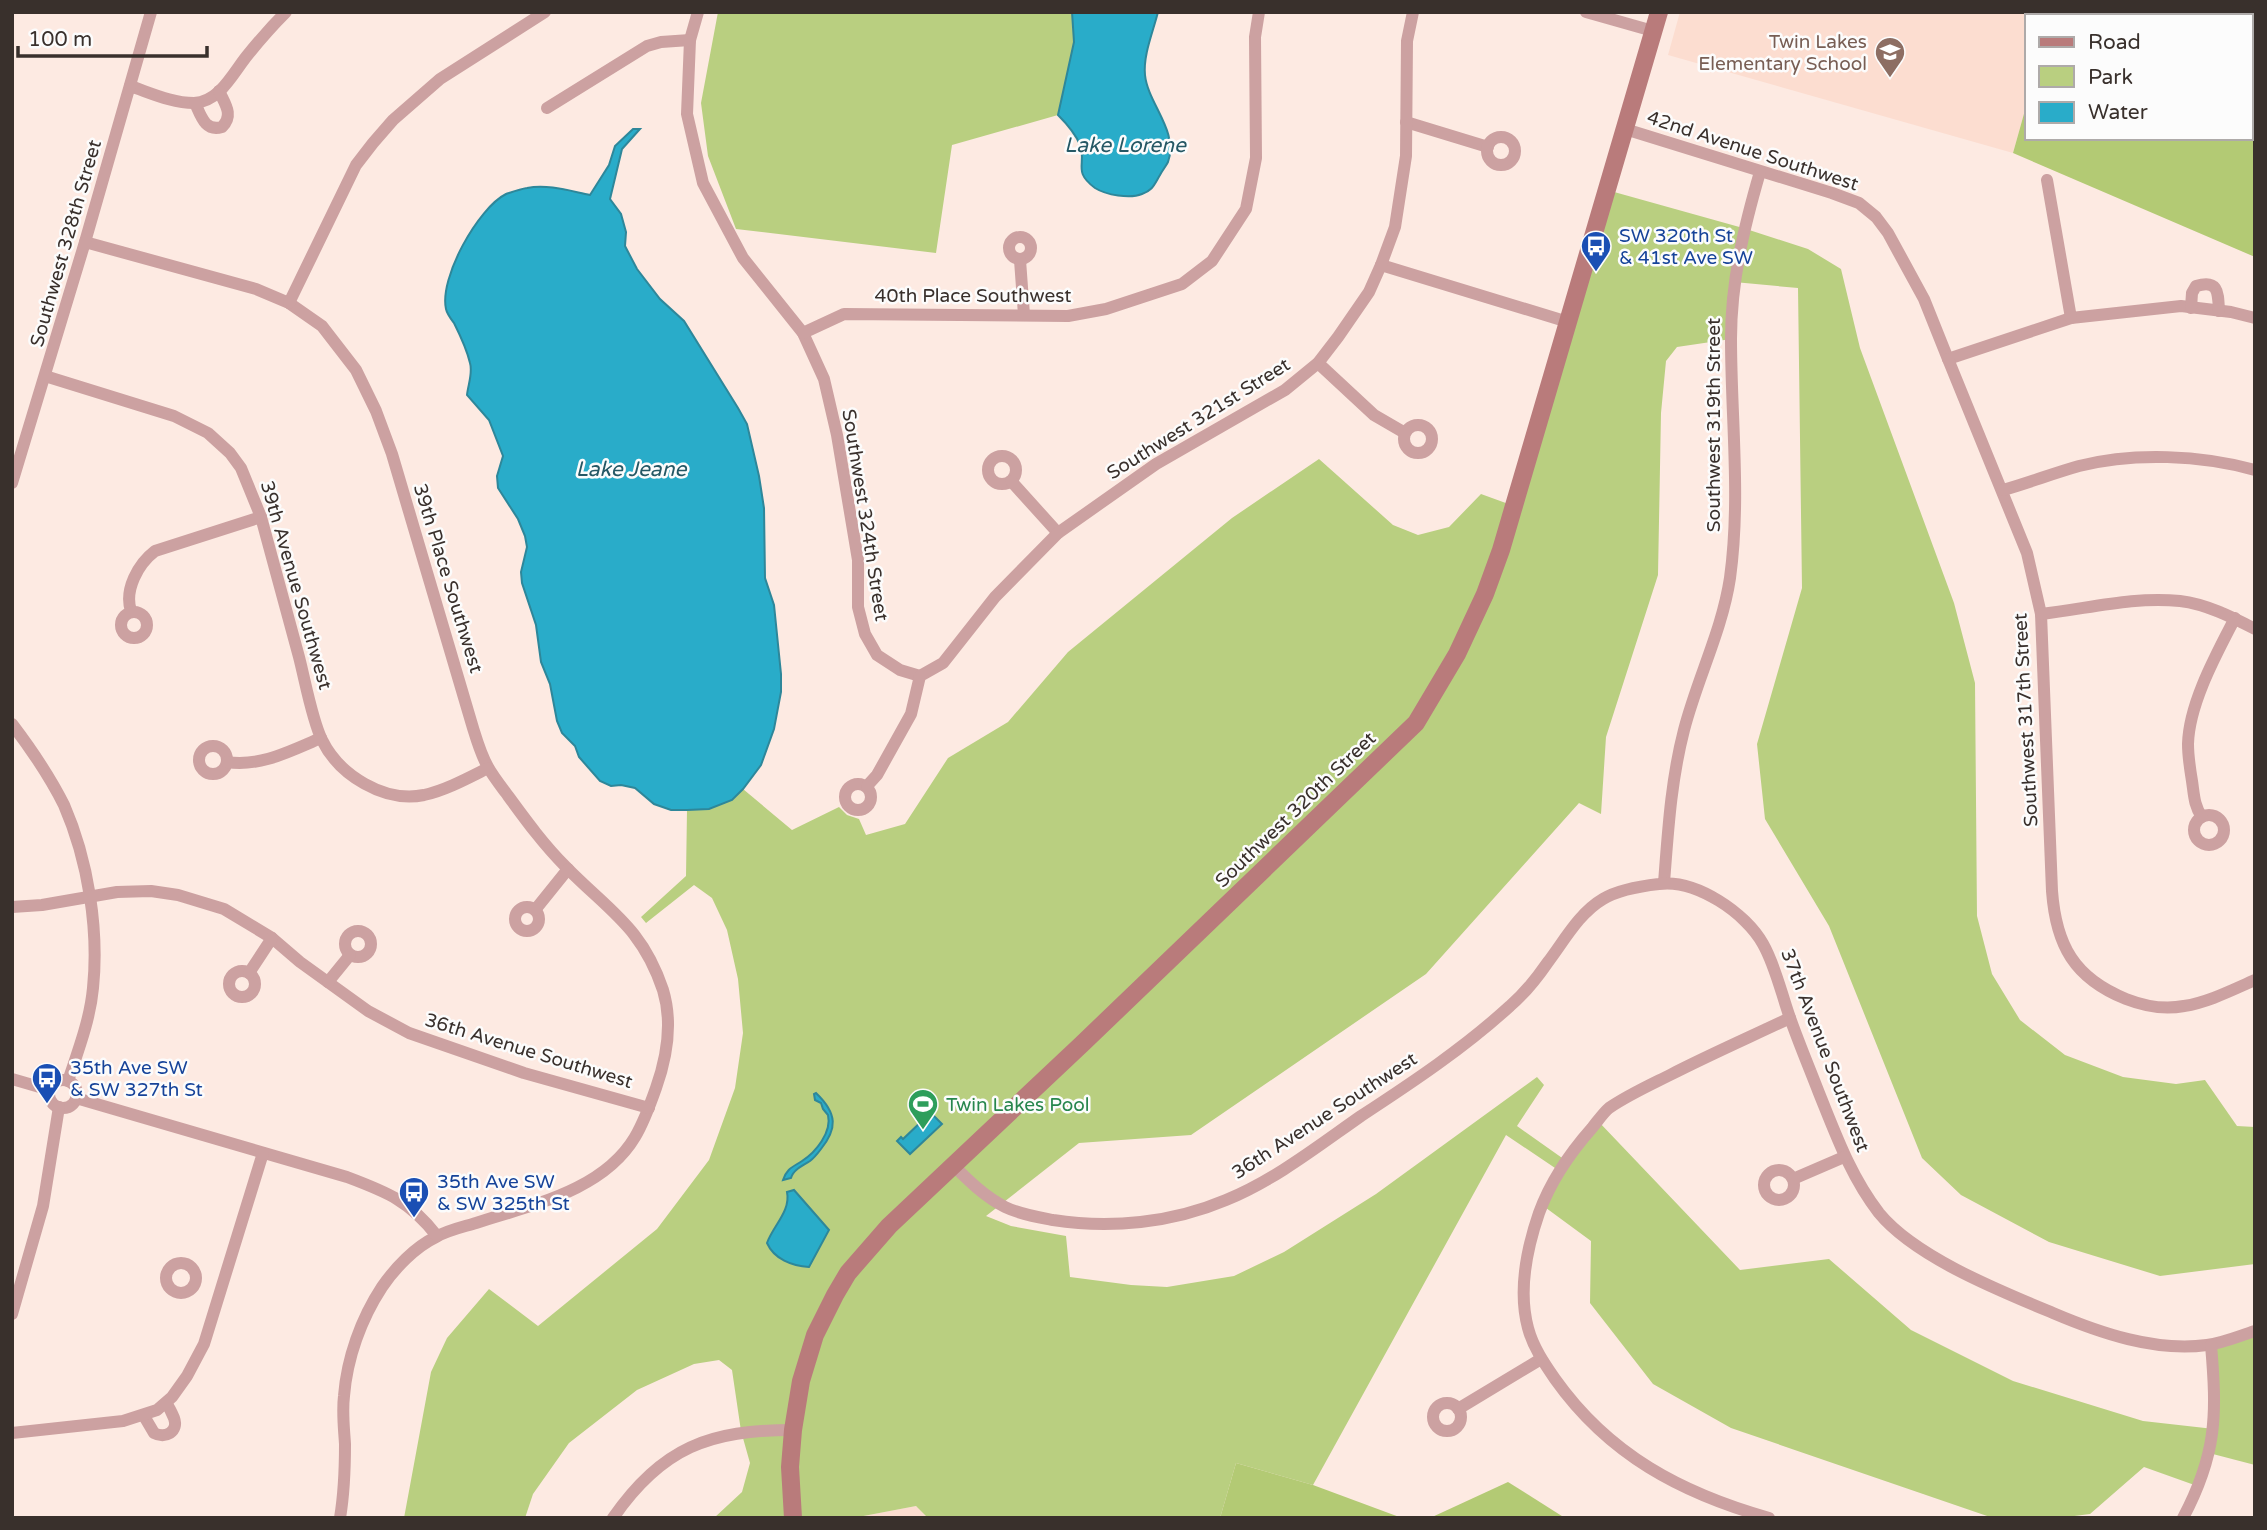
<svg xmlns="http://www.w3.org/2000/svg" width="2267" height="1530" viewBox="0 0 2267 1530" font-family="'Varela Round',sans-serif">
<rect width="100%" height="100%" fill="#fdeae2"/>
<g fill="#fcddd0">
<path d="M1680,12H2054L2053,16H2027V103L2013,153L1668,55Z"/>
<path d="M916,1506L928,1518H853Z"/>
</g>
<g fill="#b9cf80">
<path d="M718,12H1072L1074,42L1058,115L952,145L936,253L736,229L708,156L701,103Z"/>
<path d="M1607,190L1743,228L1808,249L1841,269L1860,348L1954,603L1975,683L1977,916L1992,974L2020,1020L2065,1055L2123,1077L2176,1084L2205,1080L2237,1126L2255,1127V1264L2160,1276L2049,1242L1961,1195L1922,1158L1829,926L1765,819L1757,744L1802,588L1798,288L1734,282L1731,339L1677,347L1666,361L1661,413L1658,575L1606,737L1601,814L1579,803L1426,974L1191,1135L1079,1143L986,1216L1011,1226L1066,1236L1070,1277L1131,1285L1167,1287L1234,1276L1284,1252L1376,1194L1537,1077L1544,1085L1517,1126L1565,1160L1598,1121L1740,1270L1829,1259L1911,1330L2013,1381L2143,1421L2214,1429L2211,1345L2255,1331V1465L2209,1453L2200,1487L2144,1467L2090,1514L2059,1518H1993L1731,1428L1653,1384L1590,1303L1591,1241L1542,1205L1558,1170L1506,1135L1313,1485L1236,1463L1220,1518H928L916,1506L853,1518H714L742,1492L750,1463L741,1431L732,1370L719,1360L694,1364L637,1390L569,1443L533,1494L525,1518H404L431,1372L447,1338L489,1289L538,1326L657,1229L709,1160L735,1088L743,1033L738,979L727,930L712,898L694,885L646,923L641,917L686,876L687,810C709,809 727,806 743,789L792,830L839,807L847,815L859,819L866,835L905,824L948,758L1008,722L1068,652L1232,518L1319,459L1393,525L1418,535L1449,527L1481,494L1514,506Z"/>
</g>
<g fill="#b3ca74">
<path d="M2054,12H2255V257L2013,153L2027,103V138H2251V16H2053Z"/>
<path d="M1236,1463L1313,1485L1402,1518H1220Z"/>
<path d="M1508,1482L1565,1518H1430Z"/>
</g>
<g fill="#29acc9" stroke="#2e879a" stroke-width="2">
<path d="M1072,12H1158C1153,32 1143,55 1145,75C1148,104 1179,131 1168,162C1166,166 1162,171 1160,175C1154,185 1153,190 1142,194C1130,199 1106,195 1095,188C1072,171 1087,164 1080,145C1076,135 1066,123 1058,115L1074,42Z"/>
<path d="M633,129H640L622,149L610,199L621,214L626,232L625,246L637,269L660,299L684,321L738,408L747,424L759,476L764,508L765,578L774,605L781,674V692L774,729L761,765L743,789L732,800L709,809L687,810H671L654,804L635,788L621,785L611,786L600,781L579,757L575,746L562,733L557,721L550,684L541,662L536,625L522,583L521,572L527,547L525,536L518,519L498,488L497,476L503,456L489,420L467,395C468,385 473,373 470,363C467,350 460,335 454,323C451,319 447,314 446,309C439,278 478,208 506,194C512,192 520,189 527,188C548,184 570,191 590,195L609,165L615,146Z"/>
<path d="M816,1093C838,1114 837,1129 821,1149C818,1153 814,1158 810,1161C803,1165 793,1170 791,1178L783,1180C787,1168 793,1167 802,1161C816,1152 832,1132 828,1115L823,1109L821,1103L815,1100L814,1094Z"/>
<path d="M928,1110L942,1124L910,1154L897,1141L901,1137L903,1139L924,1119L922,1116Z"/>
<path d="M794,1190L829,1230L809,1267C792,1266 774,1259 767,1243C773,1226 791,1211 787,1192Z"/>
</g>
<g fill="none" stroke-linecap="round" stroke-linejoin="round">
<g stroke="#cca1a1" stroke-width="12">
<path d="M698,12L690,40L687,114L703,183L743,258L803,333L824,379L837,435L858,560V607L865,634L877,655L900,670L920,676"/>
<path d="M1586,12L1653,31"/>
<path d="M130,86C151,93 172,103 194,103C219,102 232,75 246,57C258,42 272,26 286,12"/>
<path d="M195,103C201,116 205,132 222,127C234,115 225,104 219,91"/>
<path d="M547,108L647,46L661,42L690,40"/>
<path d="M1406,122L1488,147"/>
<path d="M1625,129L1832,193L1859,203L1876,217L1888,233L1924,299L1948,359L2071,318L2181,306L2231,312L2255,318"/>
<circle cx="1501" cy="151" r="14"/>
<path d="M2047,180L2071,318"/>
<circle cx="1020" cy="248" r="11"/>
<path d="M85,242L256,289L289,303L322,326L356,370L376,411L392,454L473,728C477,741 481,755 488,767C493,776 500,785 506,793C525,819 543,844 566,867C609,911 642,927 663,990C673,1023 667,1057 656,1088C650,1105 644,1122 635,1137C603,1191 531,1205 476,1223C463,1227 448,1230 436,1237C415,1247 395,1268 382,1287C361,1319 347,1358 344,1396C342,1412 344,1428 345,1444C345,1468 344,1494 340,1518"/>
<path d="M1020,260L1024,315"/>
<path d="M1381,265L1568,322"/>
<path d="M289,303L356,165L373,143L393,120L440,79L545,12"/>
<path d="M2191,308L2192,293L2196,286C2219,279 2218,293 2219,311"/>
<path d="M803,333L844,314L1068,316L1106,309L1182,284L1212,261L1246,209L1256,158L1255,37L1259,12"/>
<path d="M1948,359L2027,553L2041,614L2052,891C2056,945 2074,978 2126,999C2144,1006 2164,1010 2184,1006C2209,1002 2232,990 2255,980"/>
<path d="M1318,363L1374,415L1405,433"/>
<path d="M45,376L174,416L208,433L230,453L241,468L261,517C274,564 286,610 299,657C305,680 312,720 322,740C339,775 384,803 424,795C446,790 468,778 488,768"/>
<circle cx="1418" cy="439" r="14"/>
<circle cx="1002" cy="470" r="14"/>
<path d="M1011,481L1058,533"/>
<path d="M12,483L85,242L151,12"/>
<path d="M2003,490C2028,483 2054,473 2079,466C2134,452 2201,455 2255,470"/>
<path d="M131,611C124,590 138,564 155,551L261,517"/>
<circle cx="134" cy="625" r="13"/>
<path d="M2041,614C2087,609 2133,596 2180,601C2206,604 2232,617 2255,629"/>
<path d="M12,724C31,749 50,777 64,805C88,860 99,929 93,988C90,1020 78,1051 68,1081"/>
<circle cx="213" cy="760" r="14"/>
<path d="M227,762C261,767 290,751 321,738"/>
<circle cx="858" cy="797" r="13"/>
<path d="M867,786L877,775L911,714L920,676L943,663L995,597L1058,533L1156,464L1285,390L1318,363L1338,337L1369,292L1381,265L1395,227L1406,156L1407,41L1413,12"/>
<circle cx="2209" cy="830" r="15"/>
<path d="M2202,817C2194,806 2194,794 2192,781C2190,769 2188,756 2188,744C2189,703 2217,653 2235,618"/>
<path d="M1664,883C1668,831 1671,780 1684,730C1697,679 1722,631 1730,578C1741,498 1731,418 1731,339C1731,281 1744,227 1760,172"/>
<circle cx="527" cy="919" r="12"/>
<path d="M12,907L42,905L117,892L151,891L178,895L224,909L272,938L300,962L368,1011L409,1033L524,1073L649,1108"/>
<path d="M535,910L568,869"/>
<circle cx="358" cy="944" r="13"/>
<circle cx="242" cy="984" r="13"/>
<path d="M249,973L272,938"/>
<path d="M328,982L350,955"/>
<path d="M12,1079L50,1090"/>
<circle cx="63" cy="1094" r="14"/>
<path d="M76,1098L347,1177C387,1192 410,1201 437,1236"/>
<path d="M953,1165C969,1181 984,1196 1005,1207C1019,1214 1037,1217 1053,1220C1110,1229 1172,1223 1226,1200C1275,1180 1318,1146 1361,1116C1413,1082 1464,1048 1510,1006C1524,994 1537,978 1548,962C1564,941 1579,913 1603,899C1618,890 1641,886 1659,884C1696,879 1746,913 1763,944C1775,965 1781,992 1789,1015C1798,1041 1809,1067 1819,1093C1836,1135 1851,1177 1879,1213C1915,1257 2000,1291 2053,1313C2100,1333 2155,1352 2207,1345C2223,1343 2239,1336 2255,1331"/>
<circle cx="1779" cy="1185" r="15"/>
<path d="M1793,1179L1844,1157"/>
<circle cx="181" cy="1278" r="15"/>
<path d="M12,1314L43,1206L59,1107"/>
<circle cx="1447" cy="1417" r="14"/>
<path d="M1458,1409L1541,1359"/>
<path d="M144,1416L154,1433C165,1439 179,1432 174,1418C172,1413 169,1407 166,1403"/>
<path d="M12,1433L123,1421L157,1410L172,1397L187,1376L204,1344L263,1153"/>
<path d="M613,1518C662,1447 710,1430 793,1430"/>
<path d="M1769,1518C1681,1493 1609,1455 1555,1379C1544,1363 1533,1347 1528,1328C1518,1291 1527,1248 1539,1213C1551,1180 1569,1154 1592,1128C1597,1122 1603,1113 1609,1108C1628,1095 1650,1085 1670,1075C1709,1055 1750,1037 1790,1018"/>
<path d="M2183,1518C2217,1454 2217,1415 2211,1345"/>
</g>
<path stroke="#b97b7b" stroke-width="18" d="M793,1518L790,1467L793,1430L801,1381L815,1335L835,1295L848,1273L889,1226L1082,1044L1416,723L1457,654L1485,594L1501,550L1659,12"/>
</g>
<defs>
<g id="school-pin" transform="scale(1.575)"><path d="M0 17L-7.5 6A9.5 9.5 0 1 1 7.5 6Z" fill="#8d6e63" stroke="#fcfcfc"/><path d="M0-5L7-2L0 1L-7-2ZM-4 1L0 2.5L4 1V4Q0 6-4 4Z" fill="#fff"/></g>
<g id="bus-pin" transform="scale(1.575)"><path d="M0 17L-7.5 6A9.5 9.5 0 1 1 7.5 6Z" fill="#1a4fb4" stroke="#fcfcfc"/><path d="M-5-6H5V4H4V6H2V4H-2V6H-4V4H-5ZM-3.5-4V0h7V-4ZM-3.5 1.2v1.5H-2V1.2ZM2 1.2v1.5H3.5V1.2Z" fill="#fff"/></g>
<g id="stadium-pin" transform="scale(1.575)"><path d="M0 17L-7.5 6A9.5 9.5 0 1 1 7.5 6Z" fill="#2e9e5b" stroke="#fcfcfc"/><path d="M0-5a6.5 5 0 1 0 0 10a6.5 5 0 1 0 0-10ZM-3.5-1.8h7v3.6h-7Z" fill="#fff"/></g>
</defs>
<g fill-rule="evenodd">
<use href="#school-pin" x="1890" y="52"/>
<use href="#bus-pin" x="1596" y="246"/>
<use href="#bus-pin" x="47" y="1078"/>
<use href="#stadium-pin" x="923" y="1104"/>
<use href="#bus-pin" x="414" y="1192"/>
</g>
<g text-anchor="middle" stroke-width="5" stroke-linejoin="round" paint-order="stroke">
<g font-size="19" fill="#785e54" stroke="#fcfcfc" text-anchor="end">
<text x="1867" y="48">Twin Lakes<tspan x="1867" dy="22">Elementary School</tspan></text>
</g>
<g font-size="19" fill="#39302c" stroke="#fcfcfc">
<text transform="translate(1753 150) rotate(18)" y="7">42nd Avenue Southwest</text>
<text transform="translate(65 243) rotate(-74)" y="7">Southwest 328th Street</text>
<text x="973" y="302">40th Place Southwest</text>
<text transform="translate(1198 418) rotate(-32)" y="7">Southwest 321st Street</text>
<text transform="translate(1713 425) rotate(-90)" y="7">Southwest 319th Street</text>
<text transform="translate(866 515) rotate(81)" y="7">Southwest 324th Street</text>
<text transform="translate(449 578) rotate(73)" y="7">39th Place Southwest</text>
<text transform="translate(297 585) rotate(74)" y="7">39th Avenue Southwest</text>
<text transform="translate(2025 720) rotate(-93)" y="7">Southwest 317th Street</text>
<text transform="translate(1295 809) rotate(-44)" y="7">Southwest 320th Street</text>
<text transform="translate(529 1050) rotate(17)" y="7">36th Avenue Southwest</text>
<text transform="translate(1826 1050) rotate(69)" y="7">37th Avenue Southwest</text>
<text transform="translate(1324 1115) rotate(-33)" y="7">36th Avenue Southwest</text>
</g>
<g font-size="19" fill="#164399" stroke="#fcfcfc" text-anchor="start">
<text x="1619" y="242">SW 320th St<tspan x="1619" dy="22">&amp; 41st Ave SW</tspan></text>
<text x="70" y="1074">35th Ave SW<tspan x="70" dy="22">&amp; SW 327th St</tspan></text>
<text x="437" y="1188">35th Ave SW<tspan x="437" dy="22">&amp; SW 325th St</tspan></text>
</g>
<g font-size="19" fill="#27864d" stroke="#fcfcfc" text-anchor="start">
<text x="946" y="1111">Twin Lakes Pool</text>
</g>
<g font-size="21" font-style="italic" fill="#255865" stroke="#fcfcfc">
<text x="1125" y="152">Lake Lorene</text>
<text x="631" y="476">Lake Jeane</text>
</g>
</g>
<rect width="2267" height="1530" fill="none" stroke="#39302c" stroke-width="28"/>
<rect x="2025" y="14" width="228" height="126" fill="#fcfcfc" stroke="#aeaaa9" stroke-width="2"/>
<rect x="2039" y="37" width="35" height="10" fill="#b97b7b" stroke="#aeaaa9" stroke-width="2"/>
<text x="2088" y="49" font-size="21" fill="#39302c">Road</text>
<rect x="2039" y="66" width="35" height="21" fill="#b9cf80" stroke="#aeaaa9" stroke-width="2"/>
<text x="2088" y="84" font-size="21" fill="#39302c">Park</text>
<rect x="2039" y="102" width="35" height="21" fill="#29acc9" stroke="#aeaaa9" stroke-width="2"/>
<text x="2088" y="119" font-size="21" fill="#39302c">Water</text>
<path d="M18 46v10h189v-10" fill="none" stroke="#39302c" stroke-width="3.5"/>
<text x="28" y="46" font-size="21" fill="#39302c" stroke="#fcfcfc" stroke-width="5" paint-order="stroke">100 m</text>
</svg>
